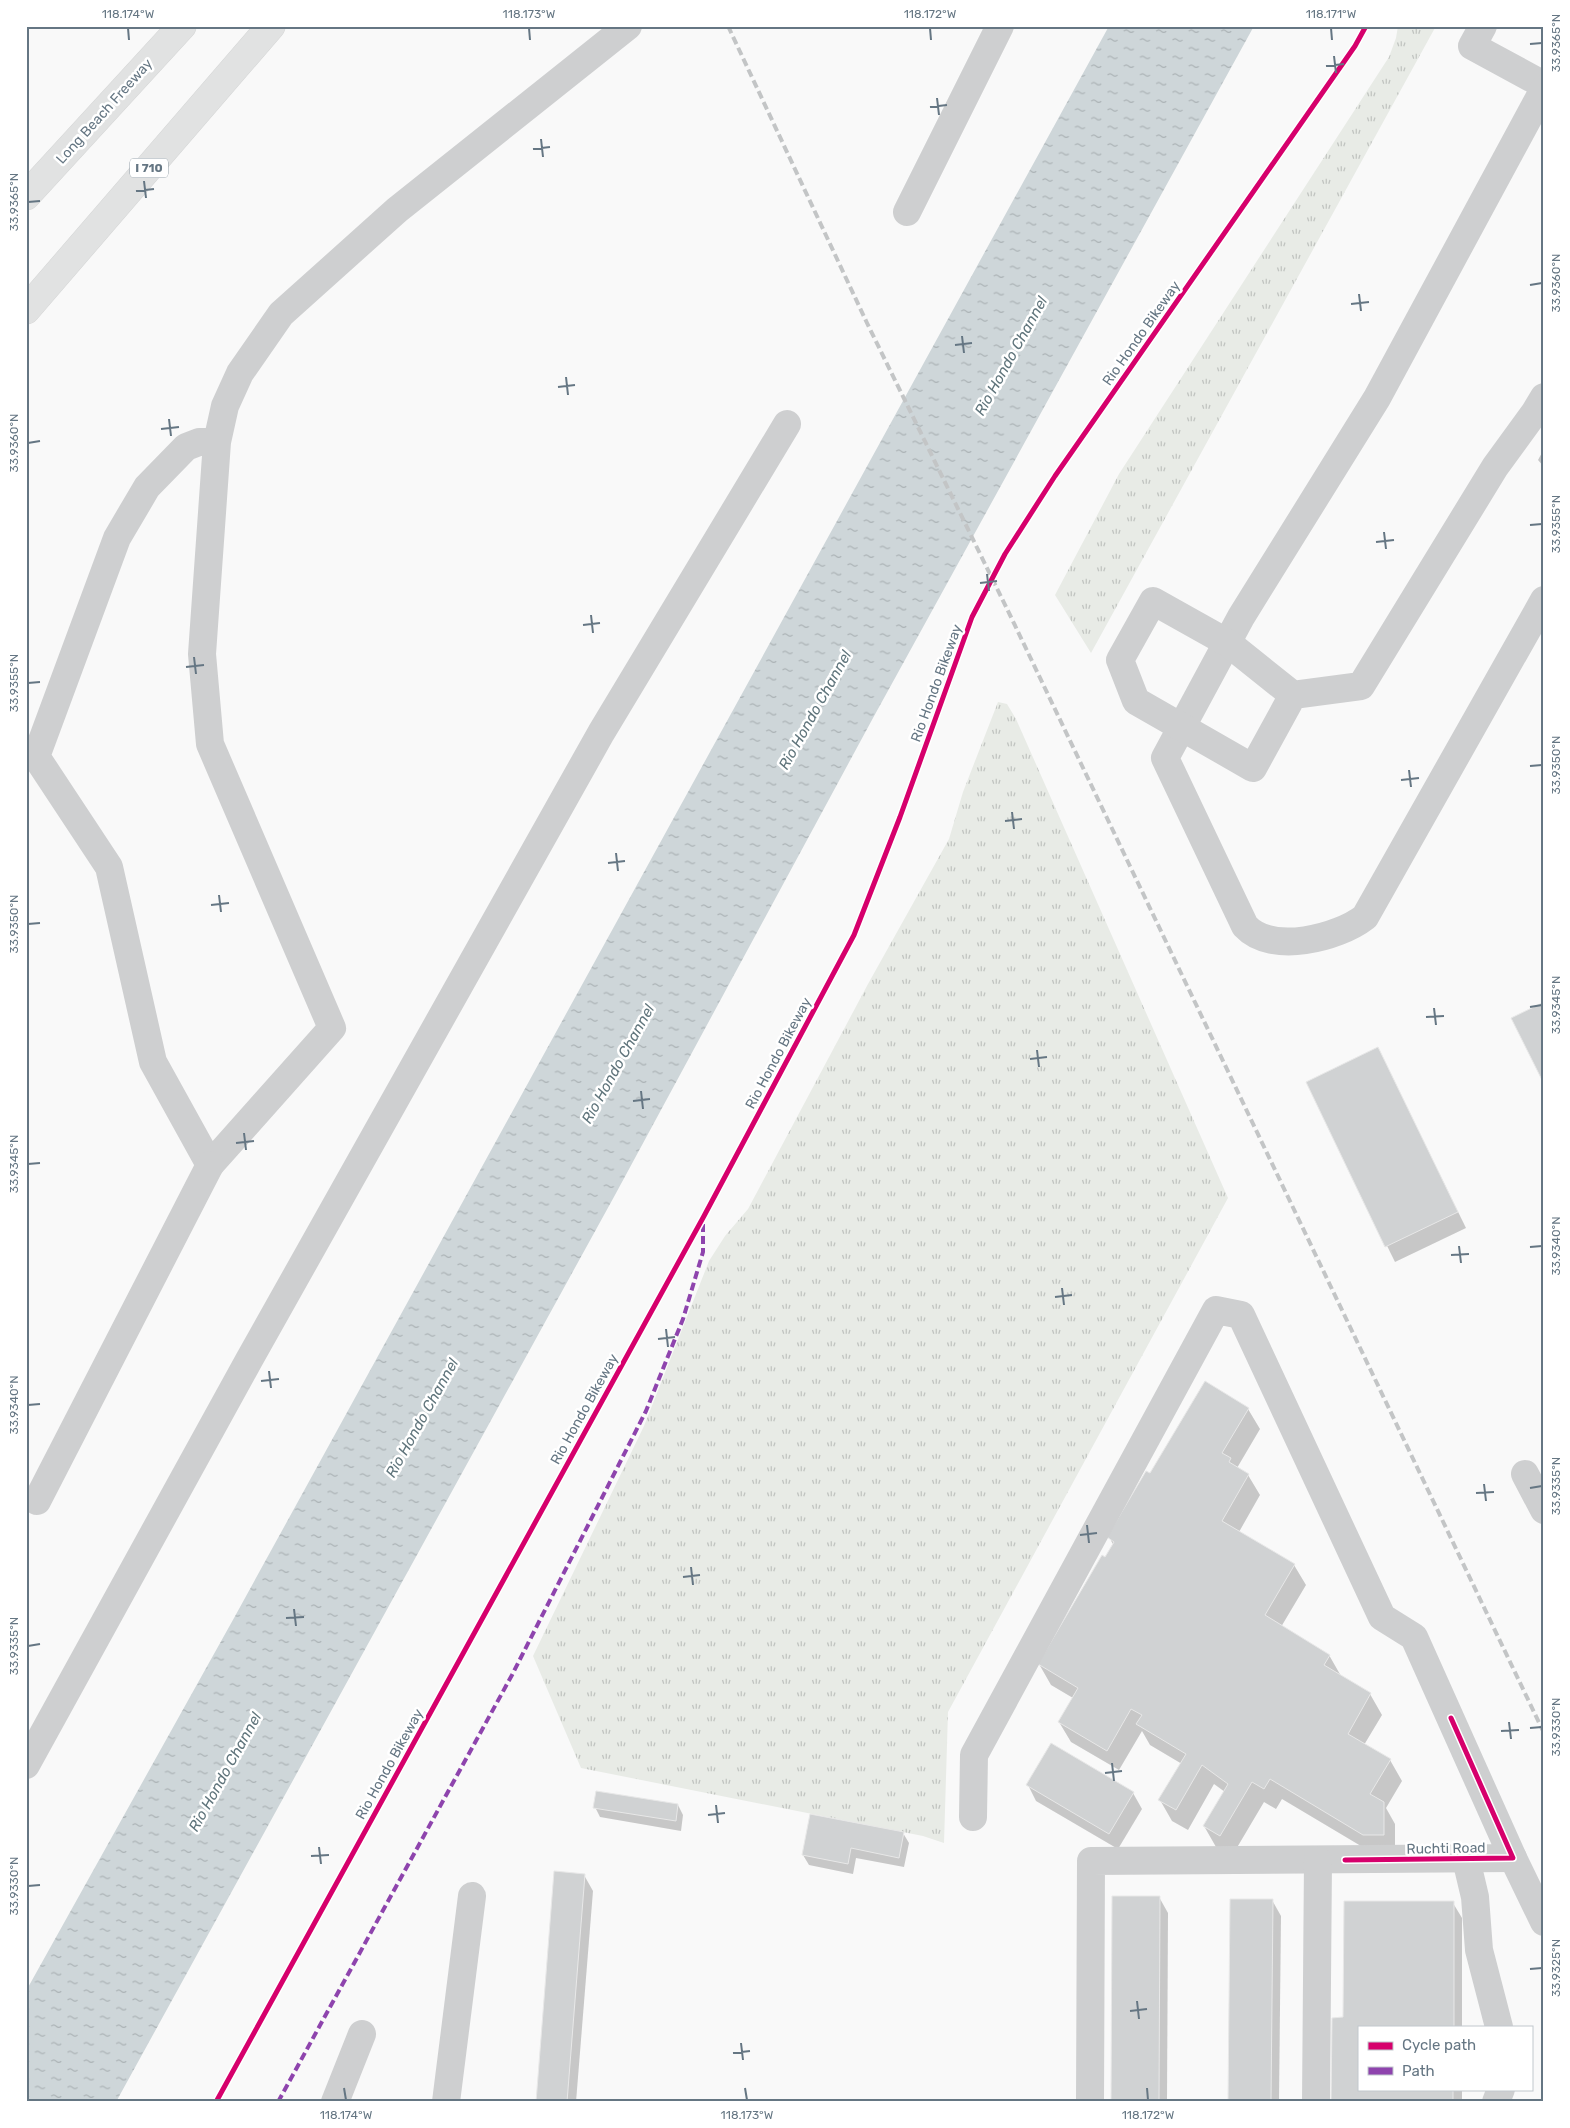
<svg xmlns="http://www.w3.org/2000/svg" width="1570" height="2128" viewBox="0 0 1570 2128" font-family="Rubik,sans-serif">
<defs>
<pattern id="grass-tufts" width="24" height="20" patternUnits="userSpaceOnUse" patternTransform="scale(1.25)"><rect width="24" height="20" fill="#e8ebe6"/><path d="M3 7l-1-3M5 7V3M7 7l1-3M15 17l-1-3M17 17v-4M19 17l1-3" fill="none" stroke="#c0c3c0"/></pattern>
<pattern id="water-ripples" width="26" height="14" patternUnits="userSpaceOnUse" patternTransform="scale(1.25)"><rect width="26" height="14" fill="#ced6d9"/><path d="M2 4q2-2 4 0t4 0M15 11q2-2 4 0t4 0" fill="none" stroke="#abb2b5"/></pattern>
</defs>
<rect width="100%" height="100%" fill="#f9f9f9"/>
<g fill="url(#grass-tufts)">
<path d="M1398,26H1436L1091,653L1055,595L1119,474L1389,57L1396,38Z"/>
<path d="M998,702L1007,704L1016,719L1228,1198L948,1712L944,1843L923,1836L581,1768L533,1656L644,1426L709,1261L725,1236L748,1209L868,984L949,839L963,792Z"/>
</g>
<path fill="url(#water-ripples)" d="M1109,26H1254L873,718L615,1195L116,2102H26V1991L234,1618Z"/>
<g fill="#0003">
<path d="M1544,449V467L1538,460Z"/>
<path d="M1378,1049L1466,1228L1395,1262L1307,1083Z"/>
<path d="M1248,1409L1260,1429L1237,1468L1248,1475L1260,1495L1239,1532L1294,1565L1306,1585L1281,1627L1329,1655L1341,1676L1370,1694L1382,1715L1364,1745L1390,1760L1402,1781L1386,1808L1395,1824V1855H1376L1282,1799L1276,1809L1264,1802L1232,1856L1216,1847L1204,1826L1225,1792L1214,1784L1188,1830L1172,1821L1160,1800L1182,1764L1150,1745L1142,1731L1119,1770L1071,1742L1059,1722L1073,1698L1051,1685L1039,1664L1114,1546L1109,1537L1151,1475Z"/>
<path d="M1028,1785L1133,1793L1142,1809L1118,1849L1036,1801Z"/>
<path d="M678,1805L683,1815L681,1831L600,1817L595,1807Z"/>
<path d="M903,1833L909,1843L904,1867L856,1858L853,1874L809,1865L803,1855Z"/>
<path d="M584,1875L593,1891L576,2102H537Z"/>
<path d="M1159,1897L1168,1913L1167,2102H1112Z"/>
<path d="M1272,1900L1281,1916L1279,2102H1229Z"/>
<path d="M1453,1903L1462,1918V2027H1359V2089H1462V2102H1332L1345,2019Z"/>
</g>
<g fill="#d0d2d3" stroke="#e8e8e8">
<path d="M1544,1002V1084L1511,1018Z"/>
<path d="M1378,1047L1458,1212L1385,1247L1306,1082Z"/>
<path d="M1205,1381L1249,1408L1222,1453L1231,1458L1229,1462L1249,1474L1222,1521L1295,1564L1265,1615L1330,1655L1324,1665L1371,1693L1348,1734L1391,1759L1370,1794L1384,1802V1835H1363L1270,1779L1264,1789L1252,1782L1220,1836L1203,1826L1228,1784L1202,1765L1176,1810L1158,1800L1186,1754L1136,1724L1142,1715L1131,1709L1107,1751L1058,1722L1078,1688L1038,1664L1102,1555L1105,1557L1114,1542L1107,1537L1146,1471L1150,1473Z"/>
<path d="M1051,1743L1134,1792L1109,1834L1026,1785Z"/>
<path d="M596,1791L678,1804L676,1821L593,1808Z"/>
<path d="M810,1814L904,1832L899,1858L851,1848L848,1864L802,1855Z"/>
<path d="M554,1871L585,1874L567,2102H536Z"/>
<path d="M1112,1896H1160L1159,2102H1111Z"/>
<path d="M1230,1899H1273L1271,2102H1228Z"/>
<path d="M1344,1901H1454V2027H1359V2089H1453V2102H1331L1332,2018L1343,2017Z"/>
</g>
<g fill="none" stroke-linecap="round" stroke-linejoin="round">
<g stroke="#d5d6d6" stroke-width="29">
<g id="highway">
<path d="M26,196L182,26"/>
<path d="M26,310L271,26"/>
</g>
</g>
<g stroke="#cecfd0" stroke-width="28">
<path d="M1483,26L1472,46L1544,85"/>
<path d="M1544,89L1377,398L1241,617L1165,758L1245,926C1272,955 1338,938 1365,917L1544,600"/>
<path d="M907,212L1000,26"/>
<path d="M217,442H199L186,447L147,487L117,538L37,754L39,761L109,867L153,1062L210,1165L332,1028L210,744L202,654L217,442L225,406L240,373L281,314L397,210L628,26"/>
<path d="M1293,695L1253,768L1136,701L1120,660L1153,601L1228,643L1293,695L1361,686L1495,467L1535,412L1544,397"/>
<path d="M1525,1474L1544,1510"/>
<path d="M37,1501L210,1165"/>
<path d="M26,1765L249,1360L601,733L787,424"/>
<path d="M973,1817L974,1755L1216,1310L1241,1315L1382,1617L1414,1637L1513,1858L1091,1861L1090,2102"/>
<path d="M1513,1858L1544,1922"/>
<path d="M1466,1859L1475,1897L1479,1950L1499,2027"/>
<path d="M335,2102L362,2034"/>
<path d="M446,2102L472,1896"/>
<path d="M1316,2102L1318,1860"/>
<path d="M1496,2102L1501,2089"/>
</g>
<use href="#highway" stroke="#e1e2e2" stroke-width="28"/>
<path stroke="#c3c5c6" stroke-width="4" stroke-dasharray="8 4" stroke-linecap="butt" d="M728,26L867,323L1010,615L1544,1733"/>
<path stroke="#8e44ad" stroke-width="4" stroke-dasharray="8 4" stroke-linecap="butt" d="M278,2102L512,1675L646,1411L683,1319L703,1252V1223"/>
<g stroke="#fff" stroke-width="8">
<g id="cycleway">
<path d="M1345,1860L1513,1858L1451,1718"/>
<path d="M216,2102L704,1216L854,935L900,817L972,617L1005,554L1055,476L1355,46L1366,26"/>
</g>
</g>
<use href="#cycleway" stroke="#d6006c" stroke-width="5"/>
</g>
<path fill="none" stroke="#657683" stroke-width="2" d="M128,28L129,40M529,28L530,40M930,28L931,40M1331,28L1332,40M1530,44L1542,43M1334,56L1336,73M1326,66L1344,64M937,98L939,115M930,107L947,105M541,139L543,157M533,149L550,147M144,181L146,198M136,191L154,189M28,202L40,201M1530,285L1542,283M1359,294L1361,311M1351,304L1369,302M962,336L964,353M955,345L972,343M566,377L568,395M558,387L575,385M169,419L171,436M161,429L179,427M28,443L40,441M1530,525L1542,524M1384,532L1386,549M1376,542L1394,540M987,574L989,591M980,583L997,581M591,615L593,633M583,625L600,623M194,657L196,674M186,667L204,665M28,683L40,682M1530,766L1542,765M1409,770L1411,787M1401,780L1419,778M1012,812L1014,829M1005,821L1022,819M616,853L618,871M608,863L625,861M219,895L221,912M211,905L229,903M28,924L40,923M1530,1007L1542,1005M1434,1008L1436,1025M1426,1017L1444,1016M1037,1050L1039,1067M1030,1059L1047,1057M641,1091L643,1109M633,1101L650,1099M244,1133L246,1150M236,1143L254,1141M28,1164L40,1163M1459,1246L1461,1263M1530,1247L1542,1246M1451,1255L1469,1254M1062,1288L1064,1305M1055,1297L1072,1295M666,1329L668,1347M658,1339L675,1337M269,1371L271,1388M261,1381L279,1379M28,1405L40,1404M1484,1484L1486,1501M1530,1488L1542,1486M1476,1493L1494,1492M1087,1525L1089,1543M1080,1535L1097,1533M691,1567L693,1585M683,1577L700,1575M294,1609L296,1626M286,1618L304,1617M28,1646L40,1644M1509,1722L1511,1739M1530,1728L1542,1727M1501,1731L1519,1730M1112,1763L1114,1781M1105,1773L1122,1771M716,1805L718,1823M708,1815L725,1813M319,1847L321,1864M311,1856L329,1855M28,1886L40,1885M1530,1969L1542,1968M1137,2001L1139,2019M1130,2011L1147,2009M741,2043L743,2060M733,2053L750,2051M344,2088L346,2100M745,2088L747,2100M1147,2088L1148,2100"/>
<g text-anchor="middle" stroke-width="5" stroke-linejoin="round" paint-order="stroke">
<rect fill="#fff" stroke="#939fa8" stroke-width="1" x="130" y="158.5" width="38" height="19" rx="4"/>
<g font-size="12" font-weight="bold" fill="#657683">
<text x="149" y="172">I 710</text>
</g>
<g font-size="14" fill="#657683" stroke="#fff">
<text transform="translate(104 111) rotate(-48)" y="5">Long Beach Freeway</text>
<text transform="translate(1141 333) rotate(-55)" y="5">Rio Hondo Bikeway</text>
<text transform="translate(936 683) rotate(-70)" y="5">Rio Hondo Bikeway</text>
<text transform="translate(778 1053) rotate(-62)" y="5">Rio Hondo Bikeway</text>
<text transform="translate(584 1409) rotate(-61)" y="5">Rio Hondo Bikeway</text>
<text transform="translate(389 1764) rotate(-61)" y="5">Rio Hondo Bikeway</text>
<text transform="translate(1446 1848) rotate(-1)" y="5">Ruchti Road</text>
</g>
<g font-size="15" font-style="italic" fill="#60757c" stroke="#fff">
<text transform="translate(1011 356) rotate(-61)" y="5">Rio Hondo Channel</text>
<text transform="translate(815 710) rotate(-61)" y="5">Rio Hondo Channel</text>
<text transform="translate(618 1064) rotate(-61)" y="5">Rio Hondo Channel</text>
<text transform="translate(422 1418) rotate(-61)" y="5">Rio Hondo Channel</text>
<text transform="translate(225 1772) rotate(-61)" y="5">Rio Hondo Channel</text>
</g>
</g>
<rect width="1570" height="2128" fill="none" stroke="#ffffff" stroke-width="55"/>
<rect x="1358" y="2026" width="175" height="65" fill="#ffffff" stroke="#c1c8cd"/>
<rect x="1368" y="2042" width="25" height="8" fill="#d6006c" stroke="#c1c8cd"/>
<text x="1402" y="2050" font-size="15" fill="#657683">Cycle path</text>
<rect x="1368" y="2067" width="25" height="8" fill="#8e44ad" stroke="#c1c8cd"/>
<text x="1402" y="2076" font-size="15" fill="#657683">Path</text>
<rect x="28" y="28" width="1514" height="2072" fill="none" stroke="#657683" stroke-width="2"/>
<g font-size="12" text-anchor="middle" fill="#657683">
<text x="128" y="18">118.174°W</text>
<text x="529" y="18">118.173°W</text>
<text x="930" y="18">118.172°W</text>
<text x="1331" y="18">118.171°W</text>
<text transform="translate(1556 43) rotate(-90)" y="4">33.9365°N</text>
<text transform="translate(14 202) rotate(-90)" y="4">33.9365°N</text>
<text transform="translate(1556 283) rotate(-90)" y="4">33.9360°N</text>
<text transform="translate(14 443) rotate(-90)" y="4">33.9360°N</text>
<text transform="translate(1556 524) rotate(-90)" y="4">33.9355°N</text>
<text transform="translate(14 683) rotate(-90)" y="4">33.9355°N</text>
<text transform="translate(1556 765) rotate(-90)" y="4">33.9350°N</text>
<text transform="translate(14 924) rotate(-90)" y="4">33.9350°N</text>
<text transform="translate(1556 1005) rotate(-90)" y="4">33.9345°N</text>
<text transform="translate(14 1164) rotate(-90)" y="4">33.9345°N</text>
<text transform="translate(1556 1246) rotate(-90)" y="4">33.9340°N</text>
<text transform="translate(14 1405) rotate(-90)" y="4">33.9340°N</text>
<text transform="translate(1556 1486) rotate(-90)" y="4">33.9335°N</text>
<text transform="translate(14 1646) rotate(-90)" y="4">33.9335°N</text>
<text transform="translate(1556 1727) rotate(-90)" y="4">33.9330°N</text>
<text transform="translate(14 1886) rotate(-90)" y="4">33.9330°N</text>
<text transform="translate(1556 1968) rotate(-90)" y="4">33.9325°N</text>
<text x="346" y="2119">118.174°W</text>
<text x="747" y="2119">118.173°W</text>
<text x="1148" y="2119">118.172°W</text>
</g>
</svg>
